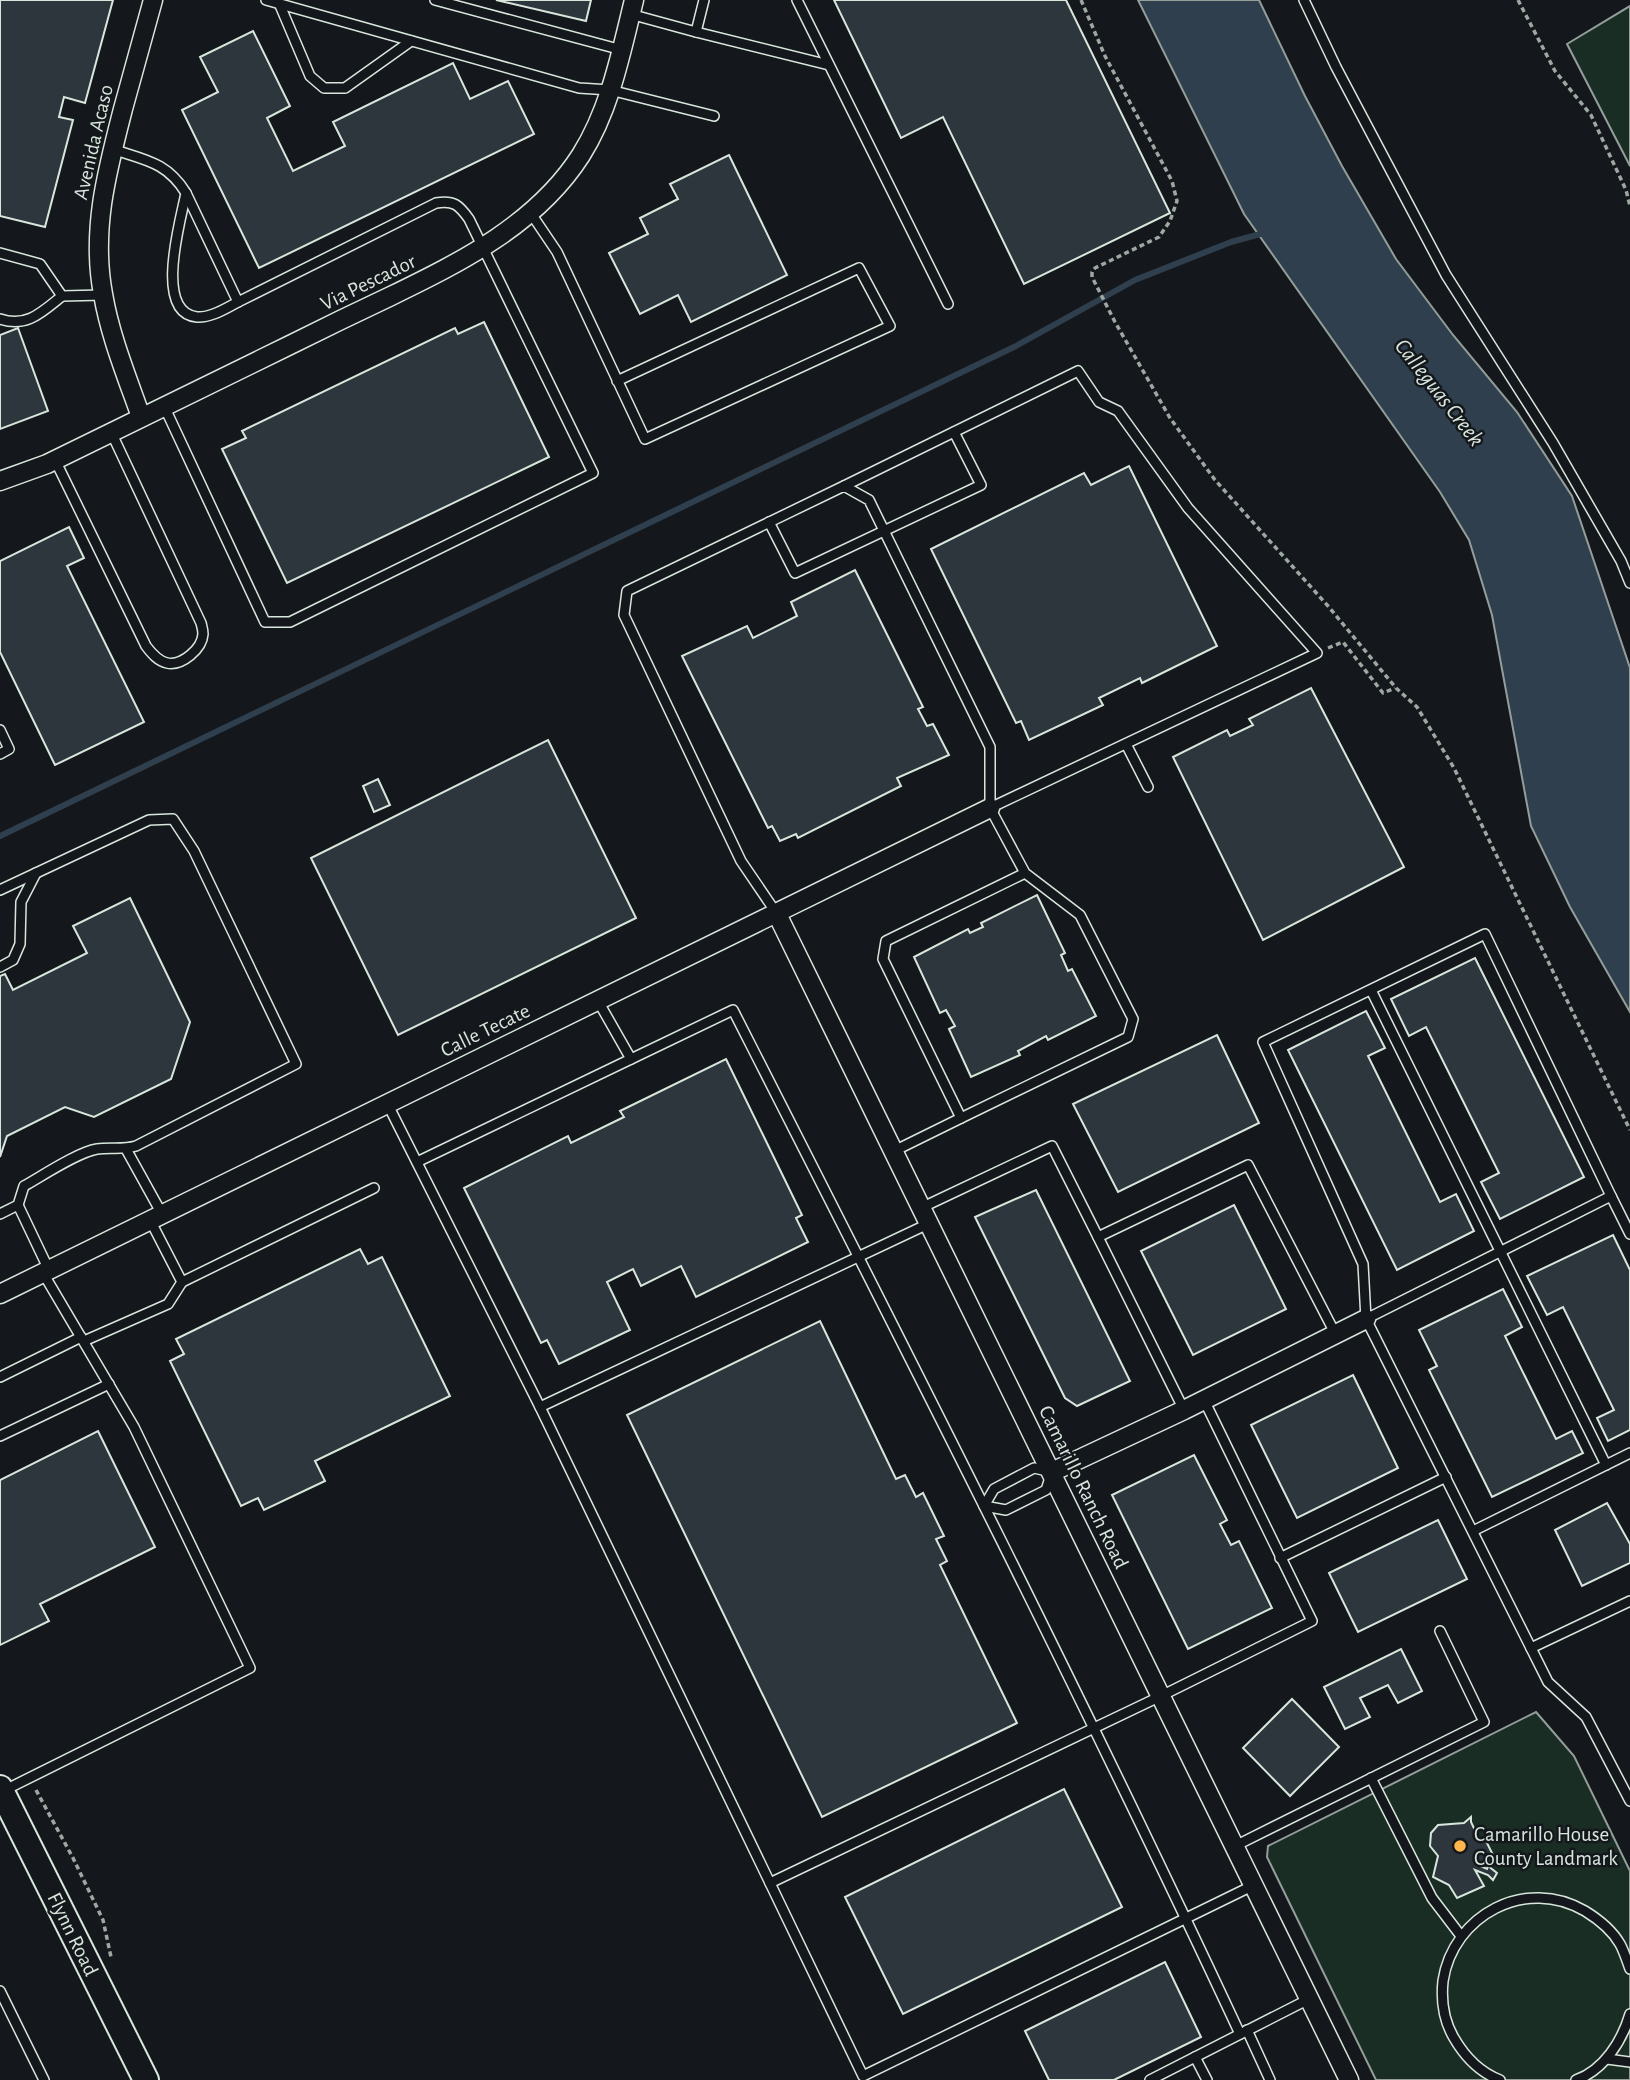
<svg xmlns="http://www.w3.org/2000/svg" width="1630" height="2080" viewBox="0 0 1630 2080" font-family="'Alegreya Sans',sans-serif">
<rect width="100%" height="100%" fill="#14181c"/>
<g fill="#1a2d24" stroke="#939e99" stroke-width="2">
<path d="M1630,6V166L1567,44Z"/>
<path d="M1536,1712L1574,1756L1630,1871V2080H1376L1267,1857L1268,1846Z"/>
</g>
<path fill="#2f3f4d" stroke="#939e99" stroke-width="2" d="M1138,0H1259L1305,96L1342,166L1396,259L1453,335L1517,412L1572,496L1630,668V1012L1570,907L1531,826L1492,615L1469,540L1440,492L1244,214Z"/>
<g fill="none" stroke-linecap="round" stroke-linejoin="round">
<path stroke="#2f3f4d" stroke-width="6" d="M0,836L1016,346L1135,280L1231,242L1264,233"/>
</g>
<g fill="#2c363c" stroke="#d8e6dc" stroke-width="2">
<path d="M0,0H113L85,103L64,97L59,117L73,120L45,227L0,216Z"/>
<path d="M496,0H591L586,21Z"/>
<path d="M834,0H1066L1170,213L1024,284L943,117L901,138Z"/>
<path d="M253,31L290,106L267,118L293,171L345,146L333,122L453,63L470,99L508,81L534,134L259,268L182,110L218,92L200,57Z"/>
<path d="M729,155L787,275L691,322L678,295L640,314L609,253L648,234L640,218L678,199L670,184Z"/>
<path d="M484,322L549,457L287,583L222,449L246,438L242,431L455,328L458,334Z"/>
<path d="M18,328L48,411L0,429V335Z"/>
<path d="M1129,466L1217,646L1142,683L1140,678L1099,698L1103,705L1029,740L1021,721L1016,723L931,549L1084,473L1091,485Z"/>
<path d="M69,527L84,558L67,566L144,722L55,765L0,652V561Z"/>
<path d="M855,570L923,707L918,709L927,726L933,724L949,755L897,778L901,786L798,838L796,834L780,841L772,826L768,828L682,656L747,626L753,638L797,616L791,602Z"/>
<path d="M1311,688L1404,867L1263,940L1173,757L1227,730L1230,736L1253,725L1249,719Z"/>
<path d="M548,740L636,918L398,1035L311,858Z"/>
<path d="M378,779L390,805L374,812L363,786Z"/>
<path d="M1037,895L1065,953L1061,955L1068,971L1072,969L1096,1016L1048,1040L1046,1036L1018,1051L1020,1055L971,1077L949,1029L955,1026L946,1010L940,1013L914,957L968,929L970,933L983,927L981,923Z"/>
<path d="M130,898L190,1022L171,1079L94,1117L65,1107L7,1136L0,1157V976L5,974L13,990L87,953L73,926Z"/>
<path d="M1475,958L1584,1177L1500,1219L1481,1182L1499,1173L1426,1027L1409,1036L1391,999Z"/>
<path d="M1366,1011L1385,1048L1368,1056L1440,1202L1456,1194L1474,1231L1397,1270L1288,1050Z"/>
<path d="M1217,1035L1259,1123L1118,1192L1073,1104Z"/>
<path d="M726,1059L802,1215L796,1218L808,1242L696,1297L681,1266L641,1286L633,1269L607,1282L630,1330L559,1364L547,1340L541,1343L464,1188L568,1136L571,1143L624,1117L620,1111Z"/>
<path d="M1036,1190L1130,1381L1077,1406L1065,1398L975,1217Z"/>
<path d="M1234,1205L1286,1309L1193,1355L1141,1251Z"/>
<path d="M1613,1235L1630,1270V1430L1608,1441L1597,1418L1614,1410L1563,1307L1547,1315L1527,1276Z"/>
<path d="M360,1249L368,1264L382,1257L450,1396L315,1461L325,1481L264,1510L258,1498L241,1506L170,1361L184,1354L176,1339Z"/>
<path d="M1503,1289L1522,1327L1505,1336L1556,1439L1572,1431L1583,1453L1492,1497L1429,1370L1437,1366L1419,1330Z"/>
<path d="M820,1321L896,1479L905,1475L916,1497L923,1493L944,1536L936,1539L947,1561L940,1565L1017,1723L822,1817L627,1415Z"/>
<path d="M1353,1375L1398,1468L1297,1518L1251,1425Z"/>
<path d="M98,1431L155,1547L40,1604L49,1621L0,1645V1480Z"/>
<path d="M1194,1455L1227,1520L1220,1524L1231,1545L1239,1541L1272,1608L1188,1649L1112,1495Z"/>
<path d="M1607,1503L1630,1544V1563L1582,1586L1555,1530Z"/>
<path d="M1438,1520L1467,1579L1358,1632L1329,1573Z"/>
<path d="M1401,1649L1422,1691L1398,1703L1388,1685L1360,1698L1370,1717L1345,1729L1324,1687Z"/>
<path d="M1292,1699L1339,1747L1290,1796L1243,1748Z"/>
<path d="M1064,1789L1122,1907L903,2014L845,1897Z"/>
<path d="M1471,1817V1822L1480,1841L1485,1839L1495,1859L1480,1866L1487,1869L1488,1866L1497,1873L1493,1880L1488,1875L1475,1870L1484,1886L1457,1898L1449,1885L1433,1877L1438,1856L1430,1846L1431,1833L1438,1825L1464,1823Z"/>
<path d="M1165,1962L1201,2037L1114,2080H1049L1025,2031Z"/>
</g>
<g fill="none" stroke-linecap="round" stroke-linejoin="round">
<g stroke="#d8e6dc" stroke-width="12">
<g id="service">
<path d="M266,0L579,88L610,90L714,116"/>
<path d="M435,0L622,50"/>
<path d="M797,0L948,304"/>
<path d="M1304,0L1336,67L1446,275L1553,443L1621,561L1630,583"/>
<path d="M279,3L310,76L324,88H345L411,41"/>
<path d="M630,14L696,32L704,0"/>
<path d="M696,32L829,65"/>
<path d="M112,149C145,160 167,162 186,193L238,302L436,203C454,200 459,205 469,219L593,473L290,622H265L164,406"/>
<path d="M186,193C181,219 153,313 197,317C211,318 226,308 238,302"/>
<path d="M530,212L557,252L645,439L890,326L859,268L617,381"/>
<path d="M0,253L40,264L62,296L103,295"/>
<path d="M0,319C27,328 42,312 62,296"/>
<path d="M55,460L146,646C152,654 158,661 167,663C182,666 202,649 203,634C203,630 202,627 201,623L111,432"/>
<path d="M844,486L1078,371L1099,402L1118,411L1188,508L1317,653L990,808"/>
<path d="M769,522L795,573L981,485L954,432"/>
<path d="M0,730L9,749L0,754"/>
<path d="M1126,744L1148,787"/>
<path d="M0,890L149,820L173,819L194,851L296,1064L136,1146C123,1150 110,1147 97,1149C78,1152 42,1176 24,1186L18,1205L0,1214"/>
<path d="M777,914L741,861L624,615L627,591L844,486L869,500L990,747V808L1025,873L1080,915L1133,1019L1128,1037L961,1118L883,959L886,941L1025,873"/>
<path d="M0,967L13,960L20,944L21,902L36,873"/>
<path d="M1371,990L1606,1465"/>
<path d="M598,1001L631,1059L733,1010C906,1350 1079,1689 1240,2034"/>
<path d="M387,1103L540,1407L770,1883"/>
<path d="M126,1149L162,1214"/>
<path d="M894,1151L961,1118"/>
<path d="M417,1162L631,1059"/>
<path d="M1611,1196L1485,934L1263,1042L1363,1264L1366,1319L1548,1682L1586,1717L1630,1801"/>
<path d="M18,1205L49,1270"/>
<path d="M923,1207L1052,1146L1098,1237"/>
<path d="M182,1282L374,1188"/>
<path d="M1366,1319L1611,1196L1630,1234"/>
<path d="M84,1341L168,1304L182,1282L150,1220"/>
<path d="M0,1377L81,1337"/>
<path d="M1204,1400L1312,1621L1161,1696L770,1883L863,2076L1254,1885"/>
<path d="M540,1407L930,1223"/>
<path d="M1184,1410L1098,1237L1248,1165L1336,1335"/>
<path d="M0,1436L109,1384"/>
<path d="M1034,1468L1052,1472L1046,1490L1006,1510L984,1506L994,1489Z"/>
<path d="M1473,1531L1630,1453"/>
<path d="M1280,1558L1446,1477"/>
<path d="M1531,1648L1630,1601"/>
<path d="M1371,1778L1432,1898L1461,1936"/>
<path d="M3,1791L250,1668L134,1427L43,1273"/>
<path d="M1235,1846L1484,1722L1440,1631"/>
<path d="M0,1991L44,2080"/>
<path d="M1247,2030L1270,2080"/>
<path d="M1195,2057L1207,2080"/>
<path d="M1607,2059L1630,2062"/>
<path d="M1150,2080L1309,1999"/>
<path d="M1500,2080C1479,2072 1465,2057 1454,2038C1444,2021 1441,2000 1443,1981C1453,1915 1526,1876 1585,1911C1598,1919 1612,1930 1620,1944C1624,1951 1627,1961 1630,1969"/>
<path d="M1576,2080C1604,2070 1622,2041 1630,2014"/>
</g>
</g>
<g stroke="#d8e6dc" stroke-width="21">
<g id="minor">
<path d="M141,417C127,377 110,336 103,294C91,230 107,171 123,109C133,73 143,36 153,0"/>
<path d="M0,481L47,464C128,424 209,384 290,345C324,328 357,312 391,296C461,262 537,224 581,155C610,109 621,53 634,0"/>
<path d="M777,914L1349,2080"/>
<path d="M0,1294L990,808"/>
<path d="M1052,1472L1184,1410L1366,1319"/>
</g>
</g>
<g stroke="#d8e6dc" stroke-width="28">
<path id="secondary" d="M0,1788L146,2080"/>
</g>
<g stroke="#9da8a2" stroke-width="3.5" stroke-dasharray="5 3.5" stroke-linecap="butt">
<path d="M1081,0L1105,56L1172,181L1177,201L1170,221L1159,237L1095,268L1092,272V277L1115,322L1170,418L1215,480L1328,606L1396,688L1417,707L1454,768L1630,1130"/>
<path d="M1518,0L1555,71L1591,115L1626,190L1630,206"/>
<path d="M1328,648L1343,642L1383,693L1395,688"/>
<path d="M36,1790L73,1858L103,1920L111,1957"/>
</g>
<use href="#service" stroke="#14181c" stroke-width="9"/>
<use href="#minor" stroke="#14181c" stroke-width="18"/>
<use href="#secondary" stroke="#14181c" stroke-width="24"/>
</g>
<circle fill="#ffb74d" stroke="#14181c" stroke-width="2.5" cx="1460" cy="1846" r="7"/>
<g text-anchor="middle" stroke-width="5" stroke-linejoin="round" paint-order="stroke">
<g font-size="21" fill="#d8e6dc" stroke="#14181c">
<text transform="translate(93 142) rotate(-77)" y="7">Avenida Acaso</text>
<text transform="translate(368 282) rotate(-26)" y="7">Via Pescador</text>
<text transform="translate(485 1030) rotate(-26)" y="7">Calle Tecate</text>
<text transform="translate(1084 1487) rotate(64)" y="7">Camarillo Ranch Road</text>
<text transform="translate(73 1934) rotate(64)" y="7">Flynn Road</text>
</g>
<g font-size="21" fill="#d8e6dc" stroke="#14181c" text-anchor="start">
<text x="1474" y="1841">Camarillo House<tspan x="1474" dy="24">County Landmark</tspan></text>
</g>
<g font-size="23" font-style="italic" fill="#d8e6dc" stroke="#14181c">
<text transform="translate(1440 392) rotate(52)" y="8">Calleguas Creek</text>
</g>
</g>
</svg>
